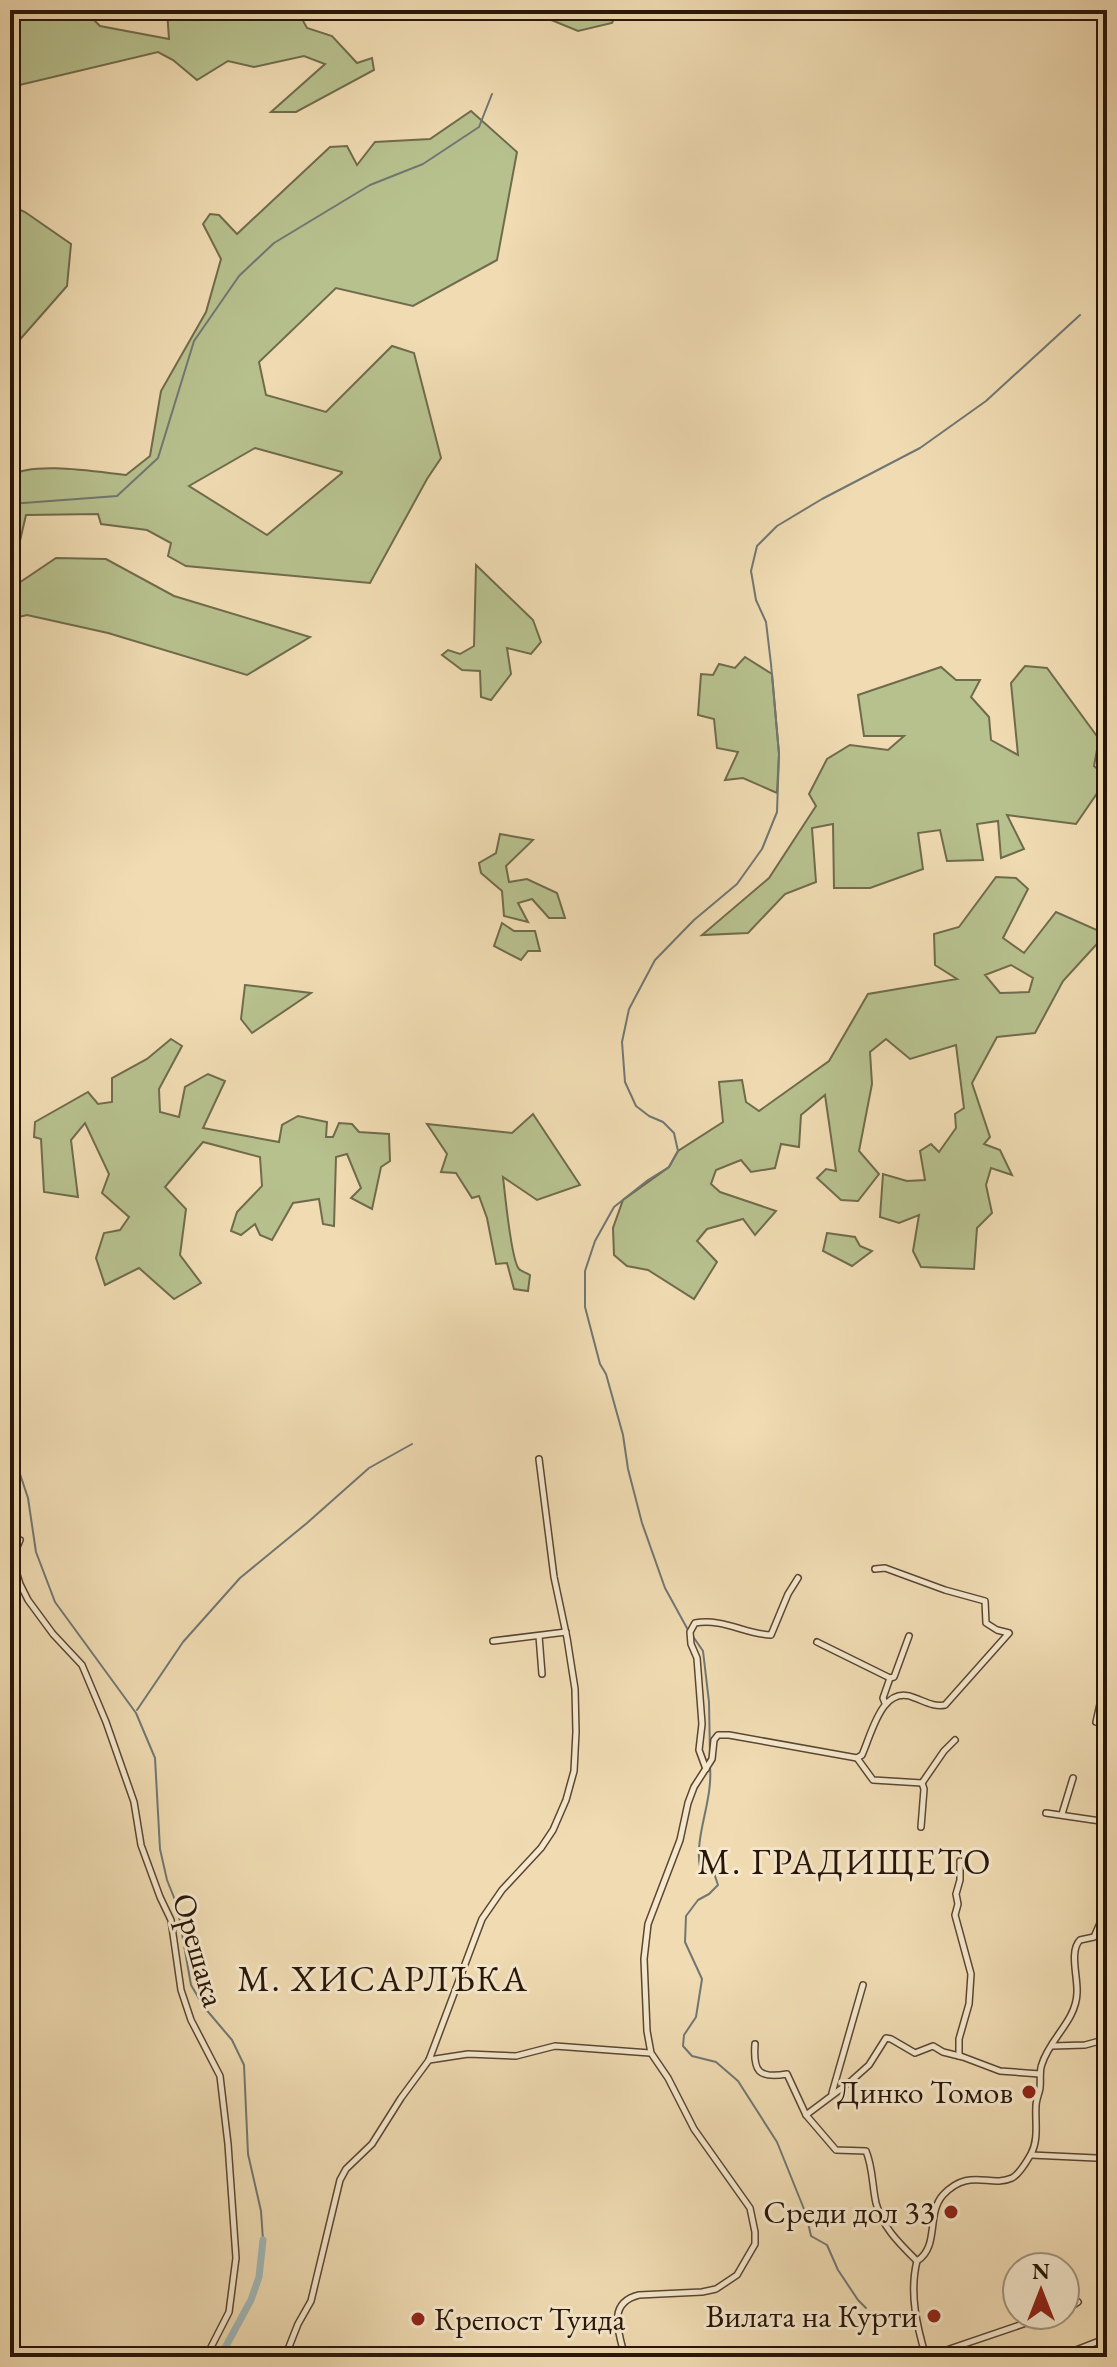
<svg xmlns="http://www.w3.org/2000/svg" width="1117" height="2367" viewBox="0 0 1117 2367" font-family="'EB Garamond',serif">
<rect width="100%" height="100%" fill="#f0dbb2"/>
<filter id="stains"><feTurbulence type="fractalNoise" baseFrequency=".0025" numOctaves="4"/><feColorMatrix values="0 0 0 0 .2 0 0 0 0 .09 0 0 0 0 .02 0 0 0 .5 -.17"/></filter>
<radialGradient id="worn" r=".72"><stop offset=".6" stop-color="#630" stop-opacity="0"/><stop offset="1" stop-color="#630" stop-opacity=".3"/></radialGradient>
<g fill="#b7c18e" stroke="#706b4c" stroke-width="2" fill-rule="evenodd">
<path d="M10,10H93L87,13L100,26L169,39L167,10H297L307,28L332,36L357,63L372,58L374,70L296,112H271L325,64L304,56L254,67L228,61L197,80L173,60L158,52L11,87L17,148L10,138Z"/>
<path d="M538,10H618L612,23L578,31L539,15Z"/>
<path d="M471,111L517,152L497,260L413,306L336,288L259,362L266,395L326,412L392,346L414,353L441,458L427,479L370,583L186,566L168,556L171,543L147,530L101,524L98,514L26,515L20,541L10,543V476C33,461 97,472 126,475L150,456L161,391L206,312L221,259L203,224L210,214L219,215L237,234L330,147L347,146L357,165L375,142L430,139ZM255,448L342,472V473L267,535L189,486Z"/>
<path d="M10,205L25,212L71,244L67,286L16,344L10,345Z"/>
<path d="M56,558L106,559L174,596L310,637L247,675L108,633L27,615L10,619V589Z"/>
<path d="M476,565L533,620L541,642L531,654L507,648L511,674L491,700L481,697L480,671L462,670L442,655L448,650L460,654L474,646Z"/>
<path d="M745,657L772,674L779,754L777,793L743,778L725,780L738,752L717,748L714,719L698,715L701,674L713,675L719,664L735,668Z"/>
<path d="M1025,666L1047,668L1099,739L1094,766L1104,775L1100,789L1076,824L1007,815L1024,849L1001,858L998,821L977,824L983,860L947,861L940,830L918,833L923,869L870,888H834L833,824L812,828L816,882L785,894L748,933L702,935L769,878L816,806L809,794L827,759L850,745L888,750L904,736H864L858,695L941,667L956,680H980L971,697L989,717L991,740L1018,755L1011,683Z"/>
<path d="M500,834L533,840L506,866L509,882L527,879L557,893L565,918H549L532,899L518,903L528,922L504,916L502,891L481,873L479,863L496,853Z"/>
<path d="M996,877L1016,878L1028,889L1003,938L1024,953L1056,912L1106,934L1063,981L1035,1033L997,1037L972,1083L990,1137L984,1144L1000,1150L1012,1175L991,1168L986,1185L992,1213L977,1228L974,1269L921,1267L913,1251L919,1215L899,1223L880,1217L883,1174L907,1181L925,1180L920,1151L931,1144L939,1152L956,1128L955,1114L964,1108L956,1045L910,1059L886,1039L870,1052L872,1084L859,1151L879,1174L858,1201L841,1200L817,1178L826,1169L836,1171L825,1095L801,1115L799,1147L781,1144L775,1168L751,1172L741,1160L716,1170L711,1184L720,1192L776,1211L755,1235L743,1219L707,1229L697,1241L717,1262L694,1299L648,1270L627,1266L614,1255L613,1228L623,1200L669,1167L678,1151L723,1122L719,1082L742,1080L746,1102L759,1111L829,1061L868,994L957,979L935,965L934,934L959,927ZM1011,965L1033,978L1029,992L1000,993L985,975Z"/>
<path d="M502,923L514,931H535L540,951H528L521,960L494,946Z"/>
<path d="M245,985L311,993L252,1033L241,1019Z"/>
<path d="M171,1039L182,1046L159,1089L160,1112L179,1117L185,1087L208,1074L225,1081L203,1128L279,1142L282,1125L298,1116L327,1122L326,1137H333L339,1123L352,1124L359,1132L389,1134L390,1161L381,1167L372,1209L351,1198L361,1188L347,1154L336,1157L334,1226L323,1224L319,1199L293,1203L272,1240L260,1235L255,1224L241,1235L231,1231L237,1212L262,1186L260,1157L203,1142L165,1187L186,1209L180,1255L201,1283L174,1299L139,1268L105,1285L96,1258L104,1233L120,1230L129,1217L102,1193L109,1174L85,1123L71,1140L78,1197L44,1192L41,1139L34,1137L35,1122L88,1092L98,1104L112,1102V1078L147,1059Z"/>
<path d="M533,1114L580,1185L537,1200L503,1177C505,1193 511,1261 519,1269C522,1272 527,1273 530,1275L528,1291L514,1289L507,1263L496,1264L487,1218L479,1196L472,1198L456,1173L441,1172L447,1154L427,1124L512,1133Z"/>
<path d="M827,1233L855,1237L860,1246L872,1251L852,1266L823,1251Z"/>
</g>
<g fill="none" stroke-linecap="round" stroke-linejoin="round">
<g stroke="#707772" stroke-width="2">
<path d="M10,504L117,496L158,458L194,341L239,276L274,243L370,185L423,164L479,127L492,94"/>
<path d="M10,1464L19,1471L28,1498L36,1552L55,1602L136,1713L155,1758L160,1849L167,1880L177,1905L191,1985L204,2007L232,2040L244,2065L248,2154L261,2211L263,2240"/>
<path d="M688,1630L665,1588L642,1523L628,1469L623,1435L606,1374L600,1364L585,1307V1271L595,1241L614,1207L648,1180L669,1167L678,1151L674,1133L663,1122L649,1116L636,1106L625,1082L622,1042L629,1009L655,960L694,920L737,884L762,849L777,812L779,754L771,664L766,622L756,600L751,571L757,546L777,526L822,499L920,448L986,401L1080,315"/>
<path d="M692,1635L703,1651L709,1702L710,1756"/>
<path d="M137,1710L183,1642L240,1578L307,1523L369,1468L412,1444"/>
<path d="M710,1767C713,1801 694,1837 700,1867L714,1873L718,1885L709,1894L698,1900L686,1916L685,1942L702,1979L696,2017L684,2035L683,2046L692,2056L716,2062L738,2081L777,2142L806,2214L811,2236L827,2245L838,2270L858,2300L866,2308"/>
</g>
<path stroke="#a0b8b8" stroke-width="7" d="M220,2357L251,2300L259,2277L263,2240"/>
<g stroke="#5a4633" stroke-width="8">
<g id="street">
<path d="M20,1540L12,1559L20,1584L28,1600L53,1634L82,1665L106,1722L134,1802L141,1845L160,1897L171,1920L181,1990L191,2020L220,2076L228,2144L236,2258L229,2312L206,2357"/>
<path d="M539,1636L542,1674"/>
<path d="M493,1641L566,1632"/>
<path d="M817,1642L890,1678"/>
<path d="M1102,1695L1096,1722L1107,1725"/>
<path d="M885,1703L883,1698L890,1678L894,1677L909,1636"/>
<path d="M857,1758L873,1780L922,1783L944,1751L955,1740"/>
<path d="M706,1769L699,1750L702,1724L697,1658L691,1644L690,1632L695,1623C723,1618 745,1634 771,1635L788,1594L798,1578"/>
<path d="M1046,1813L1107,1822"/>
<path d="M1062,1814L1073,1778"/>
<path d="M921,1827L924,1789L922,1783"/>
<path d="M755,2044C753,2071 758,2079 787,2074L806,2115L836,2150L866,2151C873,2168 872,2185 876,2203C882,2227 900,2244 917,2261"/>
<path d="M1052,2046L1085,2045L1107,2039"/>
<path d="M959,2056V2039L969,2004L971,1974L955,1915L958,1904L956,1894L960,1880V1861"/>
<path d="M429,2060L468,2054L516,2056L555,2046L650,2053"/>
<path d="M832,2093L863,1985"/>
<path d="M806,2115L850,2082L869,2065L886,2038L891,2039L915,2053L933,2046L943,2052L963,2057L1000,2071L1040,2074"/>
<path d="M1031,2155L1096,2158L1107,2154"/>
<path d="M1065,2311L1078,2302"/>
<path d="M257,2357L258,2351"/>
<path d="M285,2357L298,2324L311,2301L340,2180L346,2169L372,2144L401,2098L429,2060L482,1919L502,1890L541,1848L553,1830L566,1800L574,1771L576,1732L575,1689L567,1638L554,1577L539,1459"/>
<path d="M625,2357C619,2333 606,2303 639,2295L702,2292L716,2289L737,2275L755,2244V2232L750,2208L694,2129L668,2078L651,2053L647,2031L644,1959L648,1924L680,1840L688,1803L694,1787L712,1759L714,1740L718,1735H729L857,1758L862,1755C872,1733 882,1683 915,1698C926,1702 934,1707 945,1705L1009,1633L997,1630L986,1623L985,1601L945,1590L885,1568L875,1569"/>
<path d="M926,2357C917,2327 909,2293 917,2261C940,2246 926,2214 943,2195C969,2167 990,2188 1012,2178C1018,2175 1027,2161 1031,2154C1039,2139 1035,2122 1036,2106C1036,2100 1039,2094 1040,2088C1041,2080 1039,2071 1042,2064C1050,2038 1076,2021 1077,1993C1078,1977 1069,1951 1080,1940L1094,1937L1107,1907"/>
<path d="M926,2357L1032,2321L1058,2315"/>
<path d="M1058,2357L1107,2338"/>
</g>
</g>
<use href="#street" stroke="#f5e8cd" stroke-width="5"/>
</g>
<g fill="#8f2418" stroke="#f5e8cd" stroke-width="3">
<circle cx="1029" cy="2092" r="8"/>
<circle cx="951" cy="2212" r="8"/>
<circle cx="934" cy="2316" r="8"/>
<circle cx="418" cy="2319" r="8"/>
</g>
<g text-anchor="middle" stroke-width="6" stroke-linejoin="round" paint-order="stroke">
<g font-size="32" fill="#281509" stroke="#f5e8cd">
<text transform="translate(199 1950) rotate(74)" y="11">Орешака</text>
</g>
<g font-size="32" fill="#281509" stroke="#f5e8cd" text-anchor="end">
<text x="1013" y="2103">Динко Томов</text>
<text x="935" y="2223">Среди дол 33</text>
<text x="918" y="2327">Вилата на Курти</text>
<text x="434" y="2330" text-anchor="start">Крепост Туида</text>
</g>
<g font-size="36" letter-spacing="2" fill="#281509" stroke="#f5e8cd">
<text x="845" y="1874">М. ГРАДИЩЕТО</text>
<text x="383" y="1991">М. ХИСАРЛЪКА</text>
</g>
</g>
<rect width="1117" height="2367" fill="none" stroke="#f0dbb2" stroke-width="40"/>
<rect x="12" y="12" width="1093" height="2343" fill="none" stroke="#281509" stroke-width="4"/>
<rect x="20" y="20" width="1077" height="2327" fill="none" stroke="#281509" stroke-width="2"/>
<g transform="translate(1041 2291)"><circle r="38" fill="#f5e8cd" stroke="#a3947f" stroke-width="2"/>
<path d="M0-6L14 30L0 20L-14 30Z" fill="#8f2418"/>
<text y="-12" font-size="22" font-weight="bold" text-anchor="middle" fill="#281509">N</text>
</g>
<rect width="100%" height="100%" filter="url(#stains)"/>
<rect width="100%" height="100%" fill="url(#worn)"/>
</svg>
